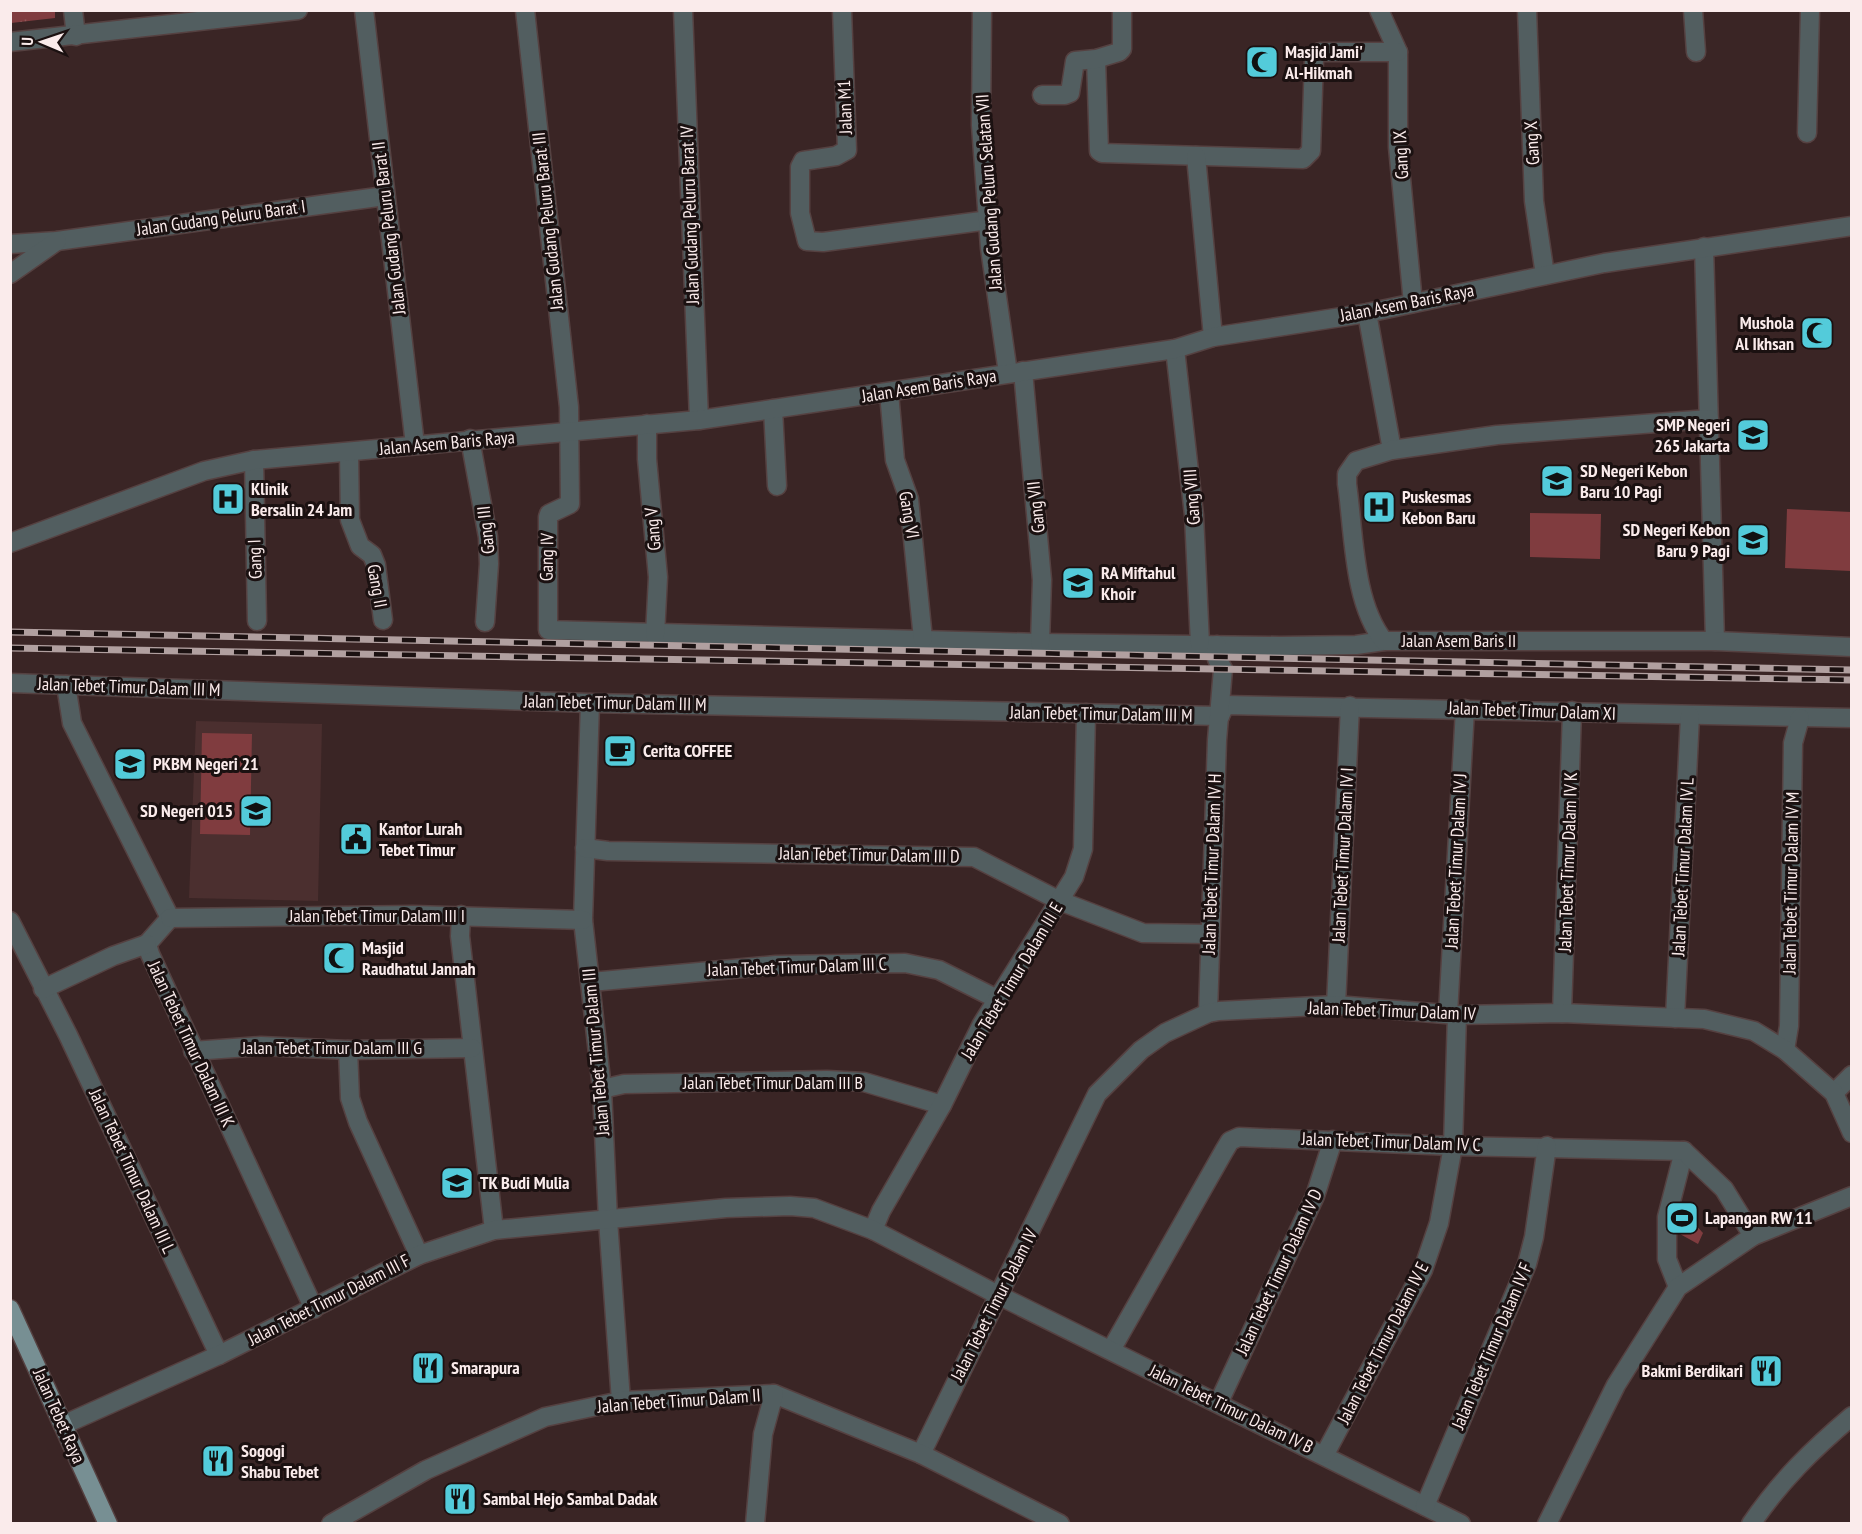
<svg xmlns="http://www.w3.org/2000/svg" width="1862" height="1534" viewBox="0 0 1862 1534" font-family="'PT Sans Narrow',sans-serif">
<defs>
<pattern id="park-tufts" width="24" height="20" patternUnits="userSpaceOnUse" patternTransform="scale(1.5)"><rect width="24" height="20" fill="#803c3f"/><path d="M3 7l-1-3M5 7V3M7 7l1-3M15 17l-1-3M17 17v-4M19 17l1-3" fill="none" stroke="#93585b"/></pattern>
</defs>
<rect width="100%" height="100%" fill="#3a2525"/>
<path fill="#4b2f2f" d="M196,721L322,724L318,901L189,898Z"/>
<g fill="#803c3f">
<path d="M1787,509L1851,512V571L1785,568Z"/>
<path d="M1530,513L1601,514L1600,559L1530,557Z"/>
<path d="M202,733L252,734L250,835L200,834Z"/>
<path d="M1679,1207L1703,1233L1698,1244L1671,1229Z"/>
</g>
<path fill="url(#park-tufts)" d="M10,11H55V18L11,23Z"/>
<g fill="none" stroke-linecap="round" stroke-linejoin="round">
<g stroke="#554141" stroke-width="21">
<g id="minor">
<path d="M73,10L76,36"/>
<path d="M364,10L415,445"/>
<path d="M525,10L569,407L570,504L549,514L548,517V630L1040,643L1280,646L1356,645L1384,641"/>
<path d="M683,10L699,420"/>
<path d="M842,10L847,150L836,156L803,161L800,167V213L807,241L823,242L989,220"/>
<path d="M982,10L981,125L990,248L1008,373"/>
<path d="M1379,10L1398,52V147L1413,303"/>
<path d="M1527,10L1534,201L1545,275"/>
<path d="M1693,10L1696,52"/>
<path d="M10,42L298,10"/>
<path d="M1096,59L1099,151L1102,153L1303,159L1311,151L1314,58L1320,52H1398"/>
<path d="M1042,95H1065L1070,93L1075,61L1096,59L1119,52L1122,49V10"/>
<path d="M1807,133L1810,10"/>
<path d="M1196,156L1213,337"/>
<path d="M10,244L57,241L385,196"/>
<path d="M1704,247L1715,641"/>
<path d="M10,274L57,241"/>
<path d="M1367,313L1392,450"/>
<path d="M1175,349L1194,515L1200,644"/>
<path d="M1023,371L1042,580L1040,643"/>
<path d="M889,393L895,460L909,499L923,639"/>
<path d="M773,409L777,486"/>
<path d="M1709,419L1497,435L1392,450L1356,461L1347,474V484C1354,532 1353,603 1384,641H1715L1852,647"/>
<path d="M647,424V459L658,577L655,635"/>
<path d="M470,439L488,537L489,564L485,622"/>
<path d="M349,452L350,520L360,546L372,555L376,565L383,620"/>
<path d="M254,460L257,621"/>
<path d="M10,543L204,471L254,460L699,420L1175,349L1213,337L1367,313L1604,263L1852,226"/>
<path d="M10,683L590,703L1220,716"/>
<path d="M66,685L72,723L170,918"/>
<path d="M590,703L583,920L602,1089L608,1220L621,1401"/>
<path d="M1220,716L1225,705L1852,718"/>
<path d="M585,848L608,851L974,857L1060,901L1143,933L1209,934"/>
<path d="M461,915L460,936L494,1230"/>
<path d="M170,918L147,944L150,954L314,1309"/>
<path d="M170,918L413,915L583,920"/>
<path d="M10,921L68,1035L219,1355"/>
<path d="M591,982L776,965L905,963L939,970L997,999"/>
<path d="M43,989L113,956L147,944"/>
<path d="M1336,1005L1350,706"/>
<path d="M1208,1013L1217,740L1223,669L1217,659V645"/>
<path d="M1562,1013L1572,711"/>
<path d="M1448,1014L1465,709"/>
<path d="M1675,1018L1690,716"/>
<path d="M348,1050L350,1098L358,1122L419,1255"/>
<path d="M1785,1050L1789,1026L1793,743L1800,718"/>
<path d="M193,1051L261,1046L348,1050L472,1048"/>
<path d="M602,1089L624,1084L827,1080L864,1082L942,1105"/>
<path d="M1834,1093L1852,1075"/>
<path d="M873,1230L881,1211L942,1105L982,1024L1074,877L1083,849L1086,713"/>
<path d="M1678,1287L1667,1259V1217L1684,1151"/>
<path d="M1111,1350L1224,1151L1230,1141L1239,1137L1453,1146L1684,1151L1724,1189L1753,1236"/>
<path d="M1219,1402L1315,1196L1333,1140"/>
<path d="M63,1425L219,1355L419,1255L494,1230L726,1208L790,1206L814,1208L873,1230L1000,1296L1461,1524"/>
<path d="M921,1454L1097,1094L1141,1050L1165,1033L1208,1013L1219,1011L1336,1005L1457,1015L1562,1013L1704,1019L1754,1031L1785,1050L1834,1093L1852,1133"/>
<path d="M1325,1454L1423,1270L1439,1223L1453,1146L1457,1015"/>
<path d="M1425,1506L1527,1264L1534,1237L1547,1146"/>
<path d="M331,1524L426,1470L545,1417L621,1401L774,1394L921,1454L1060,1524"/>
<path d="M755,1524L763,1434L774,1394"/>
<path d="M1547,1524L1616,1385L1678,1287L1753,1236L1852,1196"/>
<path d="M1751,1524C1781,1480 1812,1450 1852,1416"/>
</g>
</g>
<g stroke="#554141" stroke-width="21">
<path id="major" d="M10,1309L108,1524"/>
</g>
<use href="#minor" stroke="#525e60" stroke-width="18"/>
<use href="#major" stroke="#778f93" stroke-width="18"/>
<g stroke="#b1a0a0" stroke-width="7">
<g id="rail">
<path d="M10,632L1852,670"/>
<path d="M10,648L1852,680"/>
</g>
</g>
<use href="#rail" stroke="#1b1111" stroke-width="4.5" stroke-dasharray="14" stroke-linecap="butt"/>
</g>
<defs>
<g id="mosque-square" transform="scale(1.725)"><rect x="-9" y="-9" width="18" height="18" rx="4" fill="#53cbda" stroke="#1b1111"/><path d="M3.5-4.9A6 6 0 1 0 3.5 4.9A5 5 0 1 1 3.5-4.9Z" fill="#111"/></g>
<g id="school-square" transform="scale(1.725)"><rect x="-9" y="-9" width="18" height="18" rx="4" fill="#53cbda" stroke="#1b1111"/><path d="M0-5L7-2L0 1L-7-2ZM-4 1L0 2.5L4 1V4Q0 6-4 4Z" fill="#111"/></g>
<g id="hospital-square" transform="scale(1.725)"><rect x="-9" y="-9" width="18" height="18" rx="4" fill="#53cbda" stroke="#1b1111"/><path d="M-5-5h3v3.5h4V-5h3V5h-3V1.5h-4V5h-3Z" fill="#111"/></g>
<g id="cafe-square" transform="scale(1.725)"><rect x="-9" y="-9" width="18" height="18" rx="4" fill="#53cbda" stroke="#1b1111"/><path d="M-5.5-4.5H6V0H3Q3 3.5 0 3.5H-2.5Q-5.5 3.5-5.5 0ZM3-3.2v2h1.7v-2ZM-6 4.5H4V6H-6Z" fill="#111"/></g>
<g id="civic-square" transform="scale(1.725)"><rect x="-9" y="-9" width="18" height="18" rx="4" fill="#53cbda" stroke="#1b1111"/><path d="M-.6-6.5H3V-4.5H.6V-3L4-1V1h2V6H-6V1h2V-1L-.6-3ZM-1.2 2.5V6h2.4V2.5Z" fill="#111"/></g>
<g id="stadium-square" transform="scale(1.725)"><rect x="-9" y="-9" width="18" height="18" rx="4" fill="#53cbda" stroke="#1b1111"/><path d="M0-5a6.5 5 0 1 0 0 10a6.5 5 0 1 0 0-10ZM-3.5-1.8h7v3.6h-7Z" fill="#111"/></g>
<g id="restaurant-square" transform="scale(1.725)"><rect x="-9" y="-9" width="18" height="18" rx="4" fill="#53cbda" stroke="#1b1111"/><path d="M-5-6h1v4h1v-4h1v4h1v-4h1v5L-1.5 .5V6h-2V.5L-5-1ZM5-6V6H3V1.5H1.5Q1.5-4 5-6Z" fill="#111"/></g>
</defs>
<g fill-rule="evenodd">
<use href="#mosque-square" x="1262" y="62"/>
<use href="#mosque-square" x="1817" y="333"/>
<use href="#school-square" x="1753" y="435"/>
<use href="#school-square" x="1557" y="481"/>
<use href="#hospital-square" x="228" y="499"/>
<use href="#hospital-square" x="1379" y="507"/>
<use href="#school-square" x="1753" y="540"/>
<use href="#school-square" x="1078" y="583"/>
<use href="#cafe-square" x="620" y="751"/>
<use href="#school-square" x="130" y="764"/>
<use href="#school-square" x="256" y="811"/>
<use href="#civic-square" x="356" y="839"/>
<use href="#mosque-square" x="339" y="958"/>
<use href="#school-square" x="457" y="1183"/>
<use href="#stadium-square" x="1682" y="1218"/>
<use href="#restaurant-square" x="428" y="1368"/>
<use href="#restaurant-square" x="1766" y="1371"/>
<use href="#restaurant-square" x="218" y="1461"/>
<use href="#restaurant-square" x="460" y="1499"/>
</g>
<g text-anchor="middle" stroke-width="6" stroke-linejoin="round" paint-order="stroke">
<g font-size="18" font-weight="bold" fill="#faebeb" stroke="#1b1111" text-anchor="start">
<text x="1285" y="58">Masjid Jami'<tspan x="1285" dy="21">Al-Hikmah</tspan></text>
<text x="1794" y="329" text-anchor="end">Mushola<tspan x="1794" dy="21">Al Ikhsan</tspan></text>
<text x="1730" y="431" text-anchor="end">SMP Negeri<tspan x="1730" dy="21">265 Jakarta</tspan></text>
<text x="1580" y="477">SD Negeri Kebon<tspan x="1580" dy="21">Baru 10 Pagi</tspan></text>
<text x="251" y="495">Klinik<tspan x="251" dy="21">Bersalin 24 Jam</tspan></text>
<text x="1402" y="503">Puskesmas<tspan x="1402" dy="21">Kebon Baru</tspan></text>
<text x="1730" y="536" text-anchor="end">SD Negeri Kebon<tspan x="1730" dy="21">Baru 9 Pagi</tspan></text>
<text x="1101" y="579">RA Miftahul<tspan x="1101" dy="21">Khoir</tspan></text>
<text x="643" y="757">Cerita COFFEE</text>
<text x="153" y="770">PKBM Negeri 21</text>
<text x="233" y="817" text-anchor="end">SD Negeri 015</text>
<text x="379" y="835">Kantor Lurah<tspan x="379" dy="21">Tebet Timur</tspan></text>
<text x="362" y="954">Masjid<tspan x="362" dy="21">Raudhatul Jannah</tspan></text>
<text x="480" y="1189">TK Budi Mulia</text>
<text x="1705" y="1224">Lapangan RW 11</text>
<text x="451" y="1374">Smarapura</text>
<text x="1743" y="1377" text-anchor="end">Bakmi Berdikari</text>
<text x="241" y="1457">Sogogi<tspan x="241" dy="21">Shabu Tebet</tspan></text>
<text x="483" y="1505">Sambal Hejo Sambal Dadak</text>
</g>
<g font-size="18" fill="#faebeb" stroke="#1b1111">
<text transform="translate(845 107) rotate(-92)" y="6">Jalan M1</text>
<text transform="translate(1532 143) rotate(-93)" y="6">Gang X</text>
<text transform="translate(1401 155) rotate(-93)" y="6">Gang IX</text>
<text transform="translate(989 192) rotate(-94)" y="6">Jalan Gudang Peluru Selatan VII</text>
<text transform="translate(690 215) rotate(-92)" y="6">Jalan Gudang Peluru Barat IV</text>
<text transform="translate(221 218) rotate(-8)" y="6">Jalan Gudang Peluru Barat I</text>
<text transform="translate(548 221) rotate(-96)" y="6">Jalan Gudang Peluru Barat III</text>
<text transform="translate(389 228) rotate(-97)" y="6">Jalan Gudang Peluru Barat II</text>
<text transform="translate(1407 303) rotate(-11)" y="6">Jalan Asem Baris Raya</text>
<text transform="translate(929 386) rotate(-9)" y="6">Jalan Asem Baris Raya</text>
<text transform="translate(447 443) rotate(-5)" y="6">Jalan Asem Baris Raya</text>
<text transform="translate(1192 497) rotate(-94)" y="6">Gang VIII</text>
<text transform="translate(1036 507) rotate(-96)" y="6">Gang VII</text>
<text transform="translate(909 515) rotate(80)" y="6">Gang VI</text>
<text transform="translate(653 529) rotate(-95)" y="6">Gang V</text>
<text transform="translate(486 530) rotate(-96)" y="6">Gang III</text>
<text transform="translate(547 557) rotate(-89)" y="6">Gang IV</text>
<text transform="translate(255 559) rotate(-92)" y="6">Gang I</text>
<text transform="translate(377 586) rotate(80)" y="6">Gang II</text>
<text x="1459" y="647">Jalan Asem Baris II</text>
<text transform="translate(129 687) rotate(2)" y="6">Jalan Tebet Timur Dalam III M</text>
<text transform="translate(615 703) rotate(1)" y="6">Jalan Tebet Timur Dalam III M</text>
<text transform="translate(1532 711) rotate(2)" y="6">Jalan Tebet Timur Dalam XI</text>
<text transform="translate(1101 714) rotate(1)" y="6">Jalan Tebet Timur Dalam III M</text>
<text transform="translate(869 855) rotate(1)" y="6">Jalan Tebet Timur Dalam III D</text>
<text transform="translate(1343 855) rotate(-87)" y="6">Jalan Tebet Timur Dalam IV I</text>
<text transform="translate(1456 861) rotate(-87)" y="6">Jalan Tebet Timur Dalam IV J</text>
<text transform="translate(1568 862) rotate(-88)" y="6">Jalan Tebet Timur Dalam IV K</text>
<text transform="translate(1212 864) rotate(-88)" y="6">Jalan Tebet Timur Dalam IV H</text>
<text transform="translate(1683 867) rotate(-87)" y="6">Jalan Tebet Timur Dalam IV L</text>
<text transform="translate(1791 883) rotate(-89)" y="6">Jalan Tebet Timur Dalam IV M</text>
<text x="377" y="922">Jalan Tebet Timur Dalam III I</text>
<text transform="translate(797 967) rotate(-2)" y="6">Jalan Tebet Timur Dalam III C</text>
<text transform="translate(1012 981) rotate(-59)" y="6">Jalan Tebet Timur Dalam III E</text>
<text transform="translate(1392 1011) rotate(2)" y="6">Jalan Tebet Timur Dalam IV</text>
<text transform="translate(191 1044) rotate(65)" y="6">Jalan Tebet Timur Dalam III K</text>
<text x="332" y="1054">Jalan Tebet Timur Dalam III G</text>
<text transform="translate(596 1052) rotate(-95)" y="6">Jalan Tebet Timur Dalam III</text>
<text x="773" y="1089">Jalan Tebet Timur Dalam III B</text>
<text transform="translate(1391 1142) rotate(2)" y="6">Jalan Tebet Timur Dalam IV C</text>
<text transform="translate(132 1171) rotate(65)" y="6">Jalan Tebet Timur Dalam III L</text>
<text transform="translate(1279 1272) rotate(-65)" y="6">Jalan Tebet Timur Dalam IV D</text>
<text transform="translate(329 1300) rotate(-27)" y="6">Jalan Tebet Timur Dalam III F</text>
<text transform="translate(994 1305) rotate(-63)" y="6">Jalan Tebet Timur Dalam IV</text>
<text transform="translate(1383 1343) rotate(-63)" y="6">Jalan Tebet Timur Dalam IV E</text>
<text transform="translate(1492 1346) rotate(-67)" y="6">Jalan Tebet Timur Dalam IV F</text>
<text transform="translate(679 1401) rotate(-4)" y="6">Jalan Tebet Timur Dalam II</text>
<text transform="translate(1231 1409) rotate(26)" y="6">Jalan Tebet Timur Dalam IV B</text>
<text transform="translate(59 1416) rotate(66)" y="6">Jalan Tebet Raya</text>
</g>
</g>
<rect width="1862" height="1534" fill="none" stroke="#faebeb" stroke-width="24"/>
<g transform="translate(42 42) rotate(272)" stroke="#1b1111" stroke-width="4.5" paint-order="stroke">
<path d="M0-4.5L10 22L0 15L-10 22Z" fill="#faebeb"/>
<text y="-9" font-size="16" font-weight="bold" text-anchor="middle" fill="#faebeb">U</text>
</g>
</svg>
